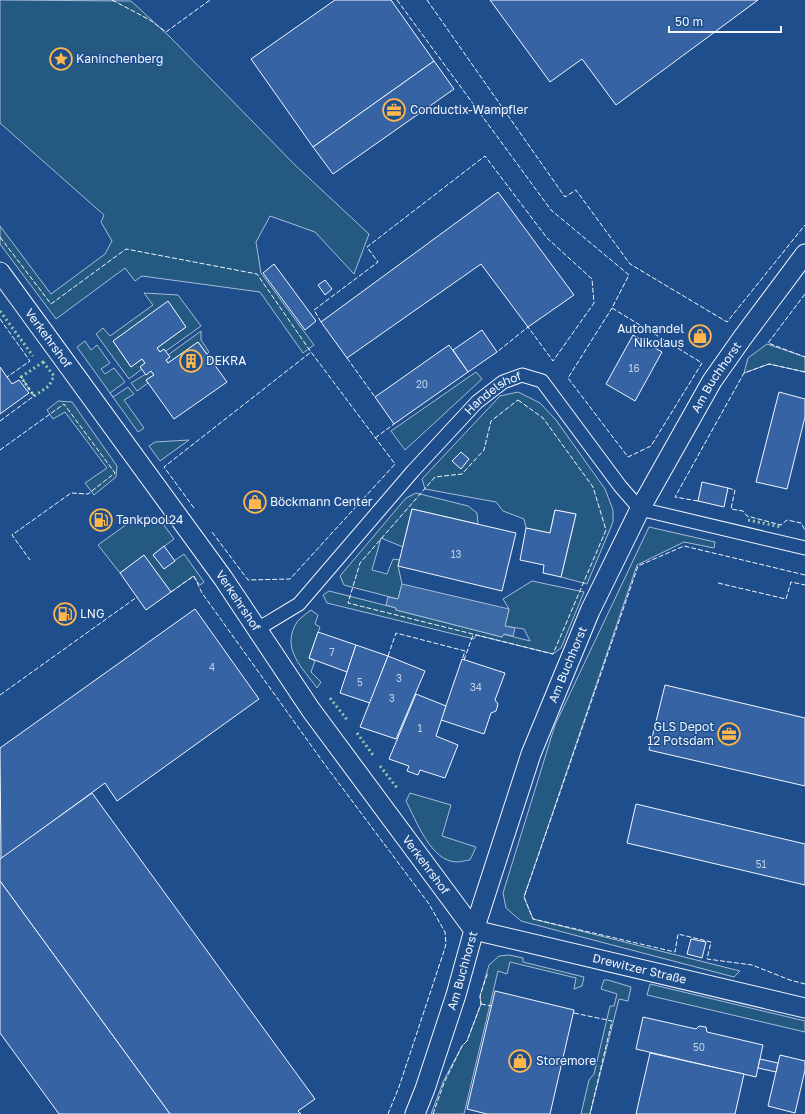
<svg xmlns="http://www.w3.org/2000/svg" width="805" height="1114" viewBox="0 0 805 1114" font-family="'Golos Text',sans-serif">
<rect width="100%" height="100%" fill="#1f4e8c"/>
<g fill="#245a82" stroke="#a8bbd7">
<path d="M0,0L131,1L170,37L295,165L369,234L354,274L315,232L270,216L256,242L261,273L314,345L303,353L260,292L142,276L135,281L125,268L56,319L0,244V226L51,294L105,254L112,241L101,222L104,215L0,123Z"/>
<path d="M144,293L178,295L201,326L166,351L164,349L160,352L157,348L186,327L168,302L113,341L131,367L142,359L145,363L140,367L142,369L129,379L96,334L103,328L110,336L153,305Z"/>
<path d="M201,331V340L209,352L207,354L198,342L168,363L166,360L170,357L168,355Z"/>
<path d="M85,341L91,350L97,345L110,363L101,369L105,374L114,368L125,382L110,393L113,397L128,387L134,394L124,400L144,428L138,432L77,347Z"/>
<path d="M767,344L805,357V372L769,364L744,373L748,358Z"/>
<path d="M151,371L154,375L146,380L148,383L137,391L131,383Z"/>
<path d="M476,372L482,379L405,450L391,431Z"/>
<path d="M518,392L540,403L556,420L605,489L613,510V522L587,584L561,577L576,514L555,510L550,533L526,528L524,519L503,511L496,502L425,489L422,479L500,396Z"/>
<path d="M58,401L72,402L117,466L116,477L94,495L85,483L107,468L65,412L53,419L47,410Z"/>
<path d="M189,440L160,461L149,446L155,442Z"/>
<path d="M416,493L468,506L477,513L478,524L412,509L403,547L381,538L372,570L387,574L393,559L400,560L398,566L402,584L398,599L344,585L340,576L406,498Z"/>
<path d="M147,516L161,521L174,539L153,555L164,568L184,554L204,582L200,585L193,576L171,592L144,556L120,573L98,545L134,519Z"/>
<path d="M649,527L715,542L714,548L684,542L637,565L524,897L533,919L740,971L734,977L521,921L506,908L503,893L555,725Z"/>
<path d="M532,581L584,592L561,648L553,654L476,635L474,639L327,603L323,595L329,591L396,608V610L502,637L503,634L530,641L524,629L505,626L509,609L503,599Z"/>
<path d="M311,610L318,615L315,624L320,627L309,658L315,661L311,672L321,682L317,688C303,668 280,649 297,622C300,618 307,613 311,610Z"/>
<path d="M410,793L451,805L442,836L476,847L470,860C466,860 461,862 457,862C431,862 416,820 406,801Z"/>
<path d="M509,955L523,958V962L584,977L582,986L574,989L576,978L510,962L507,974L498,971L464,1114H431L443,1082L462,1046L467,1041L481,1004L480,996L489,965L499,956Z"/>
<path d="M604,980H608L631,987L628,1001L619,999L590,1114H581L589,1080L594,1074L610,1006H614L617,994L601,989Z"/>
<path d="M650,984L805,1021V1032L647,995Z"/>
</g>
<path fill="#3b69a3" stroke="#a8bbd7" d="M402,584L509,609L505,626L515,628L513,636L504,634L502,637L396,610V608L386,605L388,597L398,599Z"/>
<g fill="#3563a3" stroke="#f2f6ff">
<path d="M335,0H391L434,61L313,147L251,59Z"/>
<path d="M490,0H758L616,105L582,59L550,82Z"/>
<path d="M434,61L454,89L333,174L313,147Z"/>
<path d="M498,192L574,295L528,327L481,264L347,358L321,322Z"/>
<path d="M274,264L316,321L305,330L263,273Z"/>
<path d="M325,280L332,289L325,295L318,285Z"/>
<path d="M168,301L186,327L157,348L160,352L164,349L170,357L166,360L168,363L198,342L227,382L174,419L146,380L154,375L151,371L146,375L140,367L145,363L142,359L131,367L113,341Z"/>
<path d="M482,330L497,352L468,372L453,350Z"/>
<path d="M633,335L662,352L635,401L606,384Z"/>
<path d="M449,345L468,372L394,424L375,397Z"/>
<path d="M0,367L12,384L19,380L29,393L0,414Z"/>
<path d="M779,392L805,399V417L787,489L756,482Z"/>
<path d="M461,452L469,459L461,469L452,461Z"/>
<path d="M702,482L728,488L724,507L698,501Z"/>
<path d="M412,509L516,533L502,591L398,566Z"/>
<path d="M555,510L576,514L561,577L543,573L544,565L520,560L526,528L550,533Z"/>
<path d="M105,512L109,517L98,525L95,520Z"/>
<path d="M164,546L175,561L164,569L153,555Z"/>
<path d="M144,555L171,592L146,610L120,573Z"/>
<path d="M195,609L259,699L117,801L105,783L1,859L0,748Z"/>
<path d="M318,632L356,645L347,672L309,658Z"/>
<path d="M356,645L388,656L370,703L340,693Z"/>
<path d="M388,656L425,671L396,739L360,727Z"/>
<path d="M462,659L505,673L495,700L498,704L496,711L491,713L484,734L441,720Z"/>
<path d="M665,685L805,718V786L649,750Z"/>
<path d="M416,694L446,706L436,736L458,745L445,778L420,770L418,775L407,771L409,766L389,759Z"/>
<path d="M92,793L315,1099L298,1111L301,1114H170L0,881V859Z"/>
<path d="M636,804L805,844V885L627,843Z"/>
<path d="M0,881L170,1114H59L0,1033Z"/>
<path d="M691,939L706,942L702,958L687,954Z"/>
<path d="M495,991L574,1010L550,1114H487L467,1109Z"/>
<path d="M643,1017L696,1029L699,1026L706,1027L707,1032L763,1045L756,1077L636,1049Z"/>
<path d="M650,1053L744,1074L735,1114H636Z"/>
<path d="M780,1055L805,1061V1070L795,1113L768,1106Z"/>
<path d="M760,1059L778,1063L776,1072L758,1068Z"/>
</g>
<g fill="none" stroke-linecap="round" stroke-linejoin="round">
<g stroke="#f2f6ff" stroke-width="15">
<g id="street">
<path id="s1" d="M256,630L299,604L413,471L477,402L503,382L522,375L542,381L620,486L640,509L805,548"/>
</g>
</g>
<g stroke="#f2f6ff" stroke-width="21">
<g id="secondary">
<path id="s2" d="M0,272L223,578L311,710L474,930"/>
<path id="s3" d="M474,930L805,1008"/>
<path id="s4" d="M415,1114L425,1089L456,995L474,930L531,754L590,611L640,509L712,381L743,337L805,254"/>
</g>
</g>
<use href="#street" stroke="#1f4e8c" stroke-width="13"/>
<use href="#secondary" stroke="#1f4e8c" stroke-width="19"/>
<g stroke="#97c8a6" stroke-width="3" stroke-dasharray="2 3" stroke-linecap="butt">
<path d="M0,311L33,356"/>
<path d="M43,362L54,376L49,386L34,396L21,377Z"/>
<path d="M748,520L781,527"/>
<path d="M330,698L348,721"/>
<path d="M357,733L373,755"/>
<path d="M380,766L397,788"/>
</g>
<g stroke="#f2f6ff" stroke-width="1" stroke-dasharray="5 2" stroke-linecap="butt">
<path d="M112,0L150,20L166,32L210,0"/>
<path d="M397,0L551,210L629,275L612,308"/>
<path d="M427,0L565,197L576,190L630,264L727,322L805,225"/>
<path d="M0,237L51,304L126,249L257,274L311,352"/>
<path d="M805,294L768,343L805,357"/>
<path d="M612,308L702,363L651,446L628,457L568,378Z"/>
<path d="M0,319L30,361L7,377"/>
<path d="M321,322L314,310L378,262L367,247L485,156L547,238L592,279L594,303L553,361L528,327L497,352"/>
<path d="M347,358L375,397"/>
<path d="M518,400L543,418L593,487L606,530L553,654L348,603L360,563L435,477L462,474L484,450L491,421Z"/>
<path d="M0,421L34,396L21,377"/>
<path d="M375,438L394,424"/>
<path d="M0,450L64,404L115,473L88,494L71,493L12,535L30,560"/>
<path d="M728,488L735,490L731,509L743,511L747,516L781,525L787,520L801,523L805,530"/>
<path d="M698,501L675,497L744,373L769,364L805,372"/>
<path d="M194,508L164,467L311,352L395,464L290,579L248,580L212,532"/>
<path d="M805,575L684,546L638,566L524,897L533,919L675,952L678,934L711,942L707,959L752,965L790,980L805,984"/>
<path d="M718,583L786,599L791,582L805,585"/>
<path d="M171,592L194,576L202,593L323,762L429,904L445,932L446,944L443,954L399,1087L388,1114"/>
<path d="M388,656L396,633L465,651L462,660"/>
<path d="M464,660L473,635"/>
<path d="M0,695L137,597"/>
<path d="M481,1004L491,1006"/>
<path d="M574,1013L612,1021L590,1114"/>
<path d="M433,1114L444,1083L462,1046L467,1041L481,1004L480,996L488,972"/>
</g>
</g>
<defs>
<g id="sight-ring" transform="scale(1.15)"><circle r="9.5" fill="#1f4e8c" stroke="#ffb74d" stroke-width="1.5"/><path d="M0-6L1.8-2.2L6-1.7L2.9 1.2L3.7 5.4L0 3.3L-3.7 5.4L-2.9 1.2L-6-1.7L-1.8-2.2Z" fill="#ffb74d"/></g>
<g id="office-ring" transform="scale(1.15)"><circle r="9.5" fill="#1f4e8c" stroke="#ffb74d" stroke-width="1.5"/><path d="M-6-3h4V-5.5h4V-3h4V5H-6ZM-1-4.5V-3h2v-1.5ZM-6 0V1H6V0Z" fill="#ffb74d"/></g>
<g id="shop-ring" transform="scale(1.15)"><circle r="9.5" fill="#1f4e8c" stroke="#ffb74d" stroke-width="1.5"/><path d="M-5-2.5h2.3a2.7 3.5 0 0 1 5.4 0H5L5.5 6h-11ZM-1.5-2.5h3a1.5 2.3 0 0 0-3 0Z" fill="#ffb74d"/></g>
<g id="building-ring" transform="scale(1.15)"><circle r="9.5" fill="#1f4e8c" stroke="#ffb74d" stroke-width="1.5"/><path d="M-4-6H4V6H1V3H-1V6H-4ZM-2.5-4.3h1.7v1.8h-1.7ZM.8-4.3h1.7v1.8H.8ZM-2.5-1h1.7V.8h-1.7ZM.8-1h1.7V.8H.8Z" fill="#ffb74d"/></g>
<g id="fuel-ring" transform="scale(1.15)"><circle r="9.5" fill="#1f4e8c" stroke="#ffb74d" stroke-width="1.5"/><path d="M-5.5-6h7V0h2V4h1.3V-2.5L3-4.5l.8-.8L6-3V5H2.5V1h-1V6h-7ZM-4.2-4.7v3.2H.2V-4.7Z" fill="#ffb74d"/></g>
</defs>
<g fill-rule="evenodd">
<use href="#sight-ring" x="61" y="59"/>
<use href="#office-ring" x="394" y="110"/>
<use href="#shop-ring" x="700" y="336"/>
<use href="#building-ring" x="191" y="361"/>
<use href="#shop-ring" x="255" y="502"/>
<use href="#fuel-ring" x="101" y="520"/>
<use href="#fuel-ring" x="65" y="614"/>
<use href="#office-ring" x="729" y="734"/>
<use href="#shop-ring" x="520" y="1061"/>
</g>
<g text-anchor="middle" stroke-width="3" stroke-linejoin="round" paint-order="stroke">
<g font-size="10" fill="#c3d1e8">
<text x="634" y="372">16</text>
<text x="422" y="388">20</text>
<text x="456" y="558">13</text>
<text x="332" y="656">7</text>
<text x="212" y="671">4</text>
<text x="399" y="682">3</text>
<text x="360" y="686">5</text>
<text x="476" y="691">34</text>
<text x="392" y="702">3</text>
<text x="420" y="732">1</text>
<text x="761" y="868">51</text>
<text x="699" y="1051">50</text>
</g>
<g font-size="12" fill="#f2f6ff" stroke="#1f4e8c" text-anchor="start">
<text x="76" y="63">Kaninchenberg</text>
<text x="410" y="114">Conductix-Wampfler</text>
<text x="684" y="333" text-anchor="end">Autohandel<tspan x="684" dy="14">Nikolaus</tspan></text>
<text x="206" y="365">DEKRA</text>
<text x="270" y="506">Böckmann Center</text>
<text x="116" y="524">Tankpool24</text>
<text x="80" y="618">LNG</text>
<text x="714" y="731" text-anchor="end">GLS Depot<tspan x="714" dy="14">12 Potsdam</tspan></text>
<text x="536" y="1065">Storemore</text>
</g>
<g font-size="12" fill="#f2f6ff" stroke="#1f4e8c">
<text dy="4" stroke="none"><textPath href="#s2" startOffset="82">Verkehrshof</textPath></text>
<text dy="4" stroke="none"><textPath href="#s4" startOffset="799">Am Buchhorst</textPath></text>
<text dy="4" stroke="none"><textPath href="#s1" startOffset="338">Handelshof</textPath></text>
<text dy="4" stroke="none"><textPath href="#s2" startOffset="406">Verkehrshof</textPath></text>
<text dy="4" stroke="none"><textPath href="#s4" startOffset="475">Am Buchhorst</textPath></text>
<text dy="4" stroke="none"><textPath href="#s2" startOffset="730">Verkehrshof</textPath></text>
<text dy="4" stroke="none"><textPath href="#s3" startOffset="170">Drewitzer Straße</textPath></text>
<text dy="4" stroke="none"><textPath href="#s4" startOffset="151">Am Buchhorst</textPath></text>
</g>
</g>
<path d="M669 26v6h112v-6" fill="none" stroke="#f2f6ff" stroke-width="2"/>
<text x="675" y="26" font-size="12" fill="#f2f6ff" stroke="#1f4e8c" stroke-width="3" paint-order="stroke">50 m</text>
</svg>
